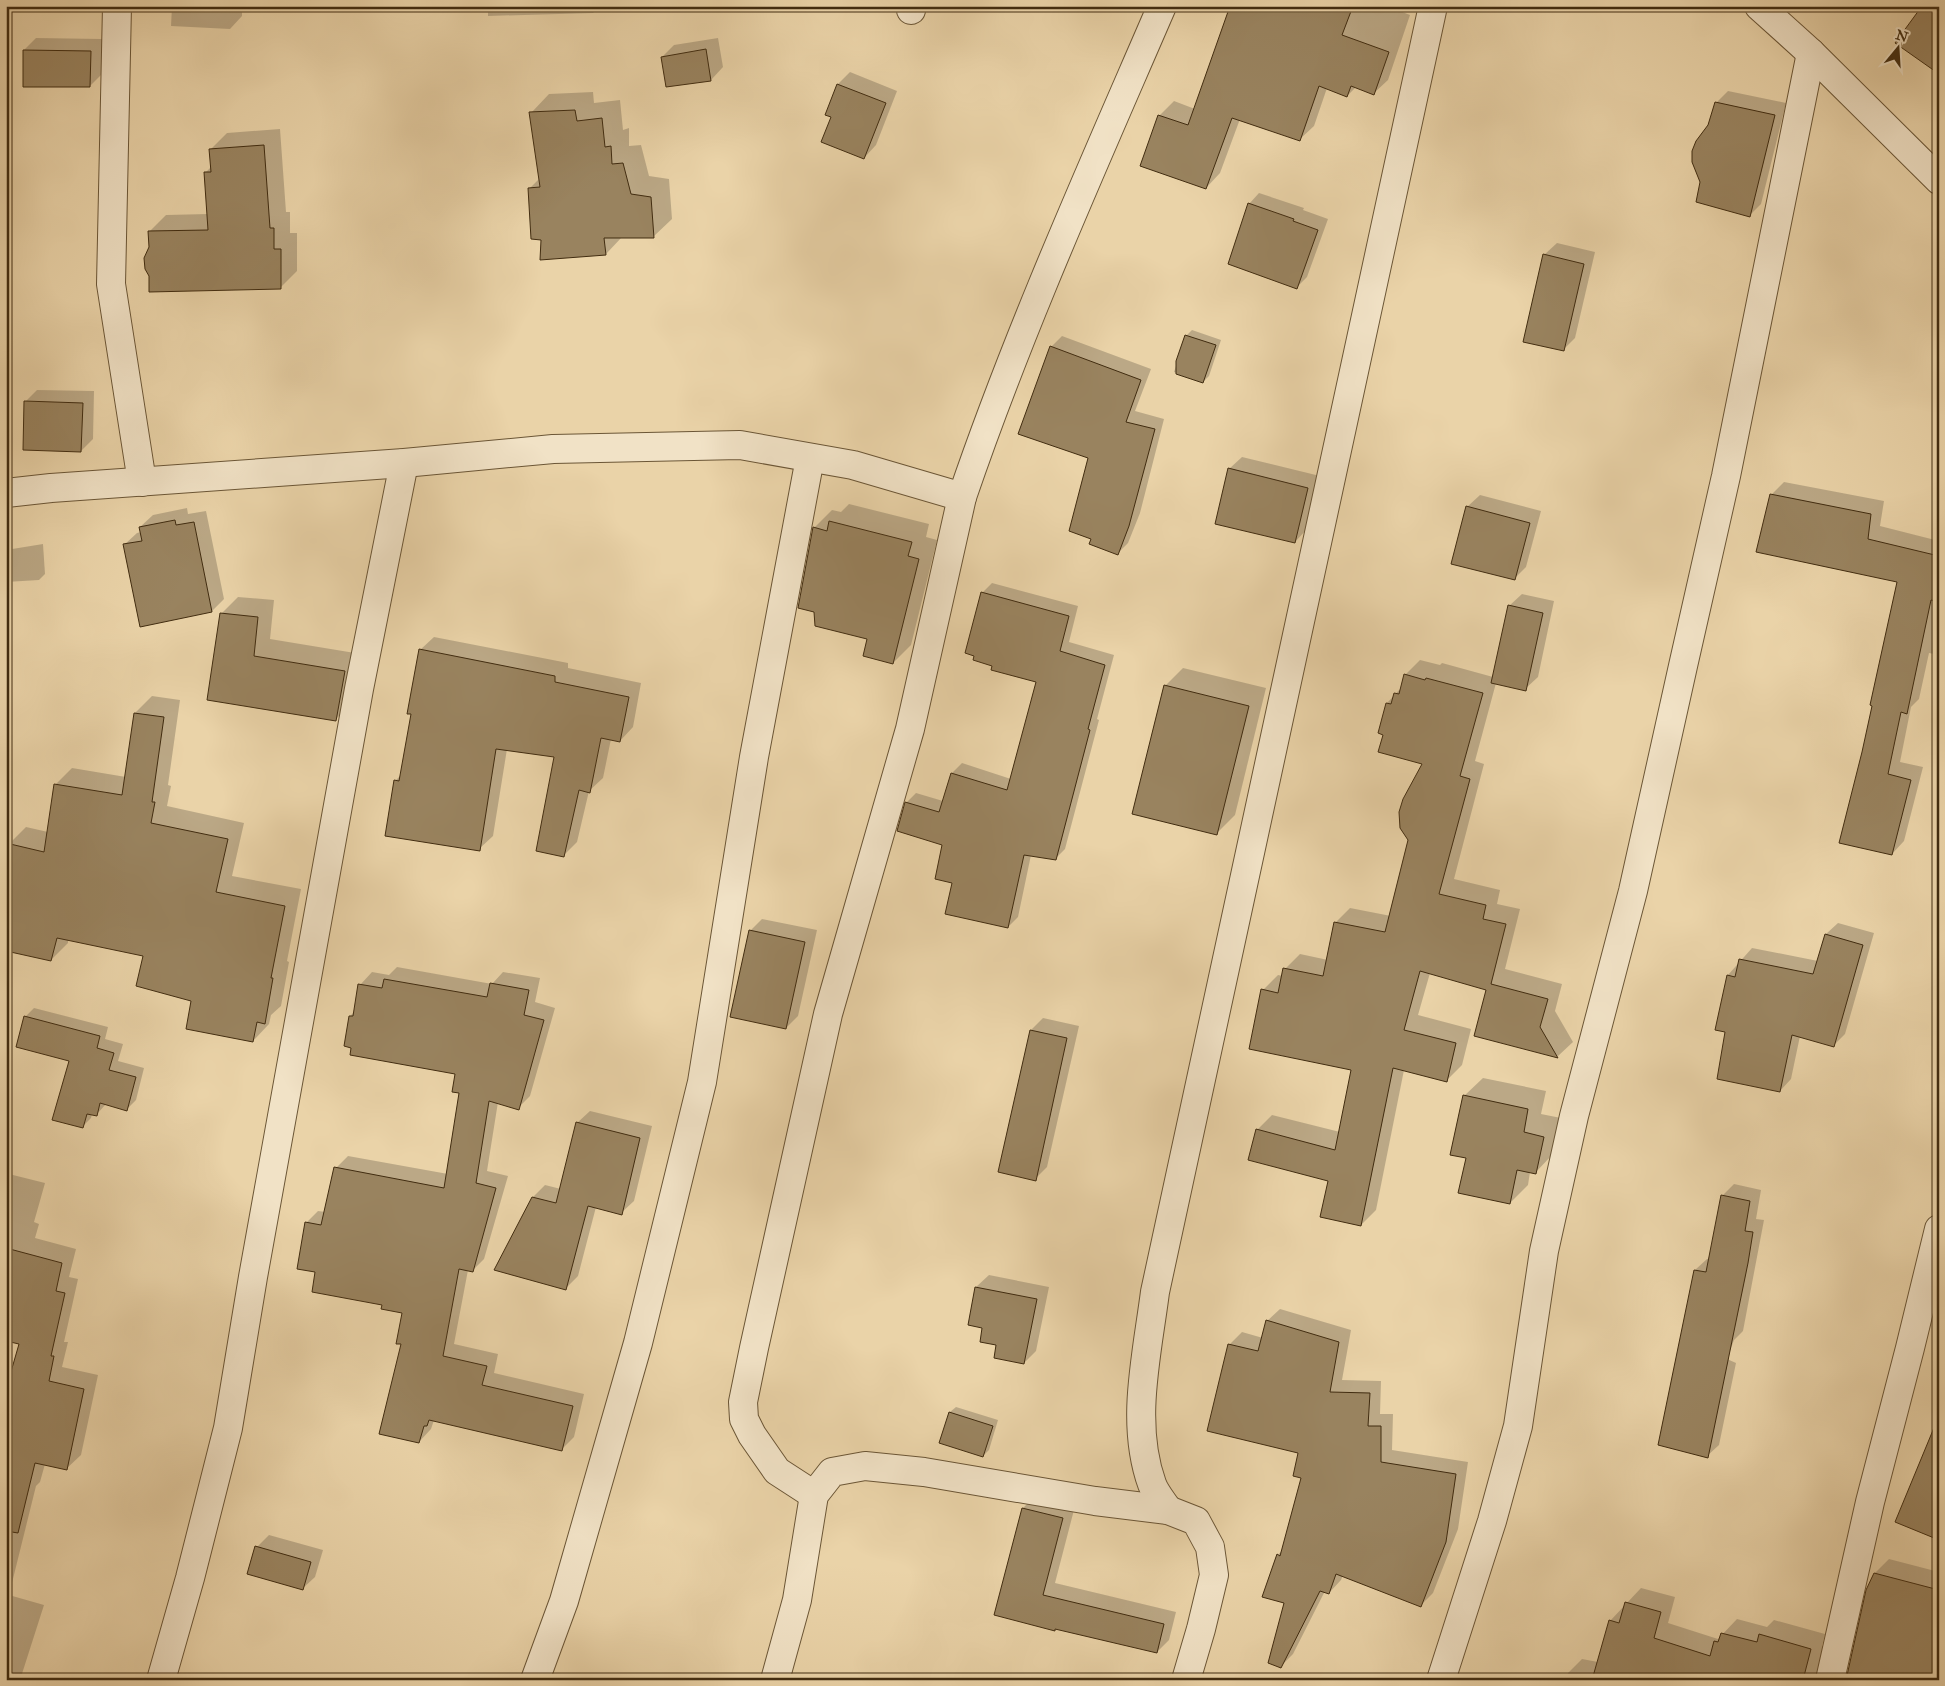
<svg xmlns="http://www.w3.org/2000/svg" width="1945" height="1686" viewBox="0 0 1945 1686" font-family="'IM FELL Great Primer',serif">
<rect width="100%" height="100%" fill="#ead3a8"/>
<filter id="stains"><feTurbulence type="fractalNoise" baseFrequency=".004" numOctaves="4"/><feColorMatrix values="0 0 0 0 .2 0 0 0 0 .09 0 0 0 0 .02 0 0 0 .5 -.17"/></filter>
<radialGradient id="worn" r=".72"><stop offset=".6" stop-color="#630" stop-opacity="0"/><stop offset="1" stop-color="#630" stop-opacity=".3"/></radialGradient>
<g fill="#0003">
<path d="M172,6H248L242,12V16L230,29L171,26Z"/>
<path d="M488,6H600L593,13L488,16Z"/>
<path d="M1231,6H1387L1410,15L1388,80L1373,94L1356,87L1347,96L1327,88L1314,126L1299,140L1240,119L1220,173L1206,188L1142,165L1160,115L1174,101L1195,109Z"/>
<path d="M36,38L102,39V74L90,86L24,50Z"/>
<path d="M718,38L723,67L711,80L662,57L674,45Z"/>
<path d="M850,72L897,91L876,145L864,158L838,84Z"/>
<path d="M1728,91L1786,103L1761,204L1749,216L1709,125L1716,103Z"/>
<path d="M593,92L594,103L620,100L623,130L629,128V146L641,145L649,176L669,179L672,219L653,237H622L606,254L542,239L529,189L540,178L531,113L549,94Z"/>
<path d="M280,129L286,212H290V233H297V271L280,288L150,247L149,232L166,215L208,214L205,173L212,166L211,149L227,133Z"/>
<path d="M1259,193L1304,208L1303,210L1328,219L1307,277L1297,287L1249,204Z"/>
<path d="M1557,243L1595,252L1575,338L1563,350L1544,255Z"/>
<path d="M1192,330L1221,340L1209,376L1203,382L1174,372L1186,336Z"/>
<path d="M1062,336L1151,369L1135,411L1164,419L1140,513L1128,543L1118,553L1092,539L1090,457L1051,347Z"/>
<path d="M37,390L94,391L93,439L81,451L25,402Z"/>
<path d="M1242,457L1320,476L1307,529L1295,542L1229,469Z"/>
<path d="M1784,482L1884,501L1880,526L1939,541V655L1929,653L1919,699L1911,707L1900,762L1923,767L1904,841L1892,854L1863,752L1898,581L1771,495Z"/>
<path d="M1480,495L1541,511L1526,567L1514,579L1467,507Z"/>
<path d="M849,504L929,524L926,537L937,540L911,645L893,663L868,638L814,528L832,510L841,512Z"/>
<path d="M187,508L188,514L206,511L224,599L212,611L124,545L137,533L141,532L140,527L153,515Z"/>
<path d="M43,544L45,574L39,580L6,582V550Z"/>
<path d="M992,583L1078,606L1069,642L1114,655L1097,719L1099,720L1065,849L1055,859L1031,855L1018,917L1008,927L953,882L943,844L906,803L916,793L943,801L952,773L962,763L1011,779L1038,682L982,593Z"/>
<path d="M1522,594L1554,601L1538,677L1525,689L1496,683L1475,761L1484,764L1454,879L1500,890L1497,904L1520,909L1505,969L1562,984L1555,1011L1573,1042L1558,1056L1476,1035L1488,989L1430,973L1418,1015L1471,1029L1462,1065L1447,1080L1404,1070L1376,1210L1361,1225L1329,1180L1257,1130L1272,1115L1340,1132L1353,1069L1263,990L1278,975L1283,976L1285,969L1300,954L1328,960L1335,923L1350,908L1391,916L1410,840L1424,763L1384,734L1387,703L1402,687L1405,675L1420,660L1440,665L1442,663L1493,677L1509,606Z"/>
<path d="M238,597L274,600L270,639L361,654L353,702L336,719L208,699L221,614Z"/>
<path d="M434,637L568,663V668L641,683L633,727L620,741L611,739L603,778L589,791L577,842L564,855L556,756L507,749L493,836L479,849L395,781L401,775L412,713L420,650Z"/>
<path d="M1183,668L1266,688L1235,815L1216,834L1165,686Z"/>
<path d="M152,696L180,700L168,785L171,786L167,806L244,823L232,876L301,889L287,961L289,962L281,1006L271,1015L269,1024L253,1041L193,1000L145,955L68,939V943L51,960L9,844L26,827L48,832L55,785L72,768L126,777L135,713Z"/>
<path d="M762,919L817,930L798,1016L786,1028L750,931Z"/>
<path d="M1838,923L1874,933L1845,1034L1834,1045L1800,1036L1791,1079L1780,1091L1726,1031L1728,975L1752,948L1818,961L1826,934Z"/>
<path d="M397,967L492,984L503,972L540,978L535,1002L555,1008L530,1096L518,1108L498,1102L487,1171L508,1176L484,1259L472,1271L468,1270L454,1344L498,1354L494,1373L584,1394L574,1437L562,1449L434,1420L431,1429L419,1442L403,1343V1312L317,1271L306,1223L318,1211L326,1212L336,1168L348,1156L448,1174L461,1092L457,1073L352,1047L350,1016L355,1011L360,985L372,972L389,975Z"/>
<path d="M34,1008L108,1027L105,1039L123,1044L118,1061L144,1068L136,1100L127,1109L106,1104L96,1115L92,1114L91,1118L82,1127L70,1060L25,1017Z"/>
<path d="M1043,1018L1079,1026L1047,1167L1035,1179L1031,1030Z"/>
<path d="M1483,1078L1546,1091L1541,1114L1561,1118L1553,1154L1535,1173L1530,1172L1528,1185L1510,1203L1467,1157L1464,1096Z"/>
<path d="M590,1111L652,1126L634,1201L621,1213L596,1207L578,1276L565,1289L533,1197L545,1185L561,1189L577,1123Z"/>
<path d="M9,1174L45,1183L34,1222L39,1224L35,1238L76,1249L69,1277L78,1279L64,1342H68L62,1367L98,1375L81,1455L66,1469L45,1464L40,1482L36,1486L9,1595L44,1605L20,1680H6V1393L21,1343L6,1340V1177Z"/>
<path d="M1734,1184L1761,1190L1756,1219L1764,1220L1743,1331L1734,1340L1727,1359L1736,1363L1719,1445L1707,1456L1695,1270L1707,1259H1710L1723,1195Z"/>
<path d="M989,1275L1049,1287L1036,1351L1024,1363L998,1344L984,1327L969,1324L976,1287Z"/>
<path d="M1280,1309L1351,1330L1342,1380L1381,1381L1380,1414H1393L1392,1450L1468,1462L1458,1529L1433,1593L1421,1605L1343,1575L1341,1580L1329,1593L1325,1591L1293,1654L1281,1666L1286,1602L1278,1555L1283,1549L1303,1477L1300,1452L1229,1345L1242,1332L1263,1338L1267,1321Z"/>
<path d="M956,1407L998,1420L989,1450L983,1456L950,1412Z"/>
<path d="M1035,1496L1075,1506L1055,1583L1176,1612L1169,1640L1157,1652L996,1614L1023,1508Z"/>
<path d="M269,1535L323,1550L315,1577L302,1589L257,1547Z"/>
<path d="M1889,1559L1939,1572V1680L1875,1573Z"/>
<path d="M1641,1588L1675,1597L1668,1623L1718,1639L1737,1619L1767,1627L1774,1620L1825,1634L1822,1646L1831,1649L1838,1680H1566L1568,1673L1582,1659L1598,1662L1610,1621Z"/>
</g>
<g fill="#99835f" stroke="#412c10">
<path d="M1230,6H1353L1342,35L1389,52L1374,95L1351,86L1347,97L1319,86L1300,141L1232,118L1206,189L1140,166L1158,115L1188,125Z"/>
<path d="M1922,6H1939V74L1895,43Z"/>
<path d="M706,49L711,81L666,87L661,57Z"/>
<path d="M23,50L91,51L90,87H23Z"/>
<path d="M837,84L886,103L864,159L821,142L831,117L825,115Z"/>
<path d="M1715,102L1775,115L1750,217L1696,202L1700,182L1692,162V151L1696,141L1708,125Z"/>
<path d="M575,110L577,121L602,118L605,147L611,146L612,164L623,163L631,194L651,197L654,238H604L606,255L540,260L541,240L531,239L528,188L540,187L529,112Z"/>
<path d="M264,145L270,228H274V249H281V289L149,292V276L145,269L144,258L149,247L148,231L208,230L204,172H211L209,149Z"/>
<path d="M1248,203L1294,219L1293,221L1318,230L1297,289L1228,264Z"/>
<path d="M1543,254L1584,264L1564,351L1523,342Z"/>
<path d="M1185,335L1216,345L1203,383L1176,374V361Z"/>
<path d="M1050,346L1141,380L1126,422L1155,429L1129,526L1118,555L1089,544L1091,539L1069,531L1088,458L1018,434Z"/>
<path d="M24,401L83,403L81,452L23,450Z"/>
<path d="M1228,468L1308,488L1295,543L1215,524Z"/>
<path d="M1770,494L1871,514L1868,539L1939,556V602L1931,600L1907,714L1901,712L1888,774L1911,780L1892,855L1839,843L1862,752L1872,706L1870,705L1897,582L1756,552Z"/>
<path d="M1466,506L1530,523L1515,580L1451,564Z"/>
<path d="M175,520L176,525L194,522L212,612L140,627L123,544L142,541L139,527Z"/>
<path d="M829,521L912,542L908,556L919,559L893,664L863,656L867,639L815,626L814,612L798,608L813,527L827,531Z"/>
<path d="M981,592L1069,616L1060,651L1105,665L1088,729L1090,730L1056,860L1024,855L1008,928L945,914L952,883L935,879L942,845L897,831L905,802L939,812L951,773L1007,790L1036,682L991,670L992,666L973,660L974,656L965,653Z"/>
<path d="M1508,605L1543,613L1526,691L1491,683Z"/>
<path d="M220,613L258,617L254,656L345,671L336,721L207,700Z"/>
<path d="M419,649L555,676V682L629,697L620,742L601,738L590,793L579,790L564,857L536,851L554,757L496,749L480,851L385,836L394,780L399,781L411,714H407Z"/>
<path d="M1404,674L1425,680L1426,678L1483,693L1460,776L1470,779L1439,894L1486,905L1483,919L1506,924L1491,984L1548,999L1540,1027L1558,1058L1474,1036L1486,990L1420,971L1404,1030L1456,1043L1447,1082L1393,1068L1361,1226L1320,1217L1328,1181L1248,1160L1256,1129L1335,1150L1351,1070L1249,1049L1261,989L1278,993L1283,968L1323,976L1334,922L1385,932L1408,840L1400,828L1399,812L1403,799L1422,764L1378,752L1383,735L1378,733L1386,703L1391,704L1394,693L1399,694Z"/>
<path d="M1164,685L1249,706L1217,835L1132,814Z"/>
<path d="M134,713L164,717L152,802H155L151,823L228,839L216,892L285,906L271,978H273L265,1024L257,1022L253,1042L186,1029L191,1001L136,986L143,956L57,938L51,961L6,951V843L44,852L54,784L122,795Z"/>
<path d="M749,930L805,942L786,1029L730,1017Z"/>
<path d="M1825,934L1863,945L1834,1047L1792,1035L1780,1092L1717,1079L1725,1032L1715,1030L1727,975L1735,977L1739,959L1813,974Z"/>
<path d="M384,979L487,997L490,983L529,990L524,1015L544,1020L519,1110L489,1101L476,1183L496,1188L473,1272L459,1269L443,1356L487,1366L482,1385L573,1406L562,1451L429,1420L427,1426H424L419,1443L379,1434L401,1344H396L402,1313L381,1309L382,1305L312,1292L315,1272L297,1269L305,1222L321,1225L334,1167L444,1188L459,1093L452,1092L455,1074L350,1055L351,1048L344,1046L349,1016H353L358,984L382,988Z"/>
<path d="M24,1016L100,1036L97,1048L114,1053L109,1070L136,1077L127,1111L100,1103L97,1116L87,1114L83,1128L52,1120L69,1061L16,1047Z"/>
<path d="M1030,1030L1067,1038L1036,1181L998,1172Z"/>
<path d="M1463,1095L1528,1109L1524,1132L1544,1137L1536,1174L1517,1170L1510,1204L1458,1193L1466,1158L1450,1155Z"/>
<path d="M576,1122L640,1138L622,1215L588,1206L566,1290L494,1270L532,1197L556,1203Z"/>
<path d="M1721,1195L1750,1201L1745,1231L1753,1232L1748,1263L1708,1458L1658,1445L1694,1270L1706,1272Z"/>
<path d="M6,1248L62,1263L56,1291L65,1293L51,1356H54L49,1381L84,1389L67,1470L35,1463L18,1533L6,1531V1389L19,1344L6,1341Z"/>
<path d="M975,1287L1037,1299L1024,1364L994,1358L996,1345L980,1342L982,1328L968,1325Z"/>
<path d="M1266,1320L1339,1342L1330,1392L1370,1393L1368,1426H1381V1462L1456,1474L1446,1542L1421,1607L1336,1574L1329,1594L1320,1591L1281,1668L1268,1663L1284,1603L1262,1597L1277,1554L1280,1556L1301,1478L1293,1476L1298,1453L1207,1431L1228,1344L1258,1351Z"/>
<path d="M949,1412L993,1426L983,1457L939,1443Z"/>
<path d="M1938,1418H1939V1540L1895,1522Z"/>
<path d="M1022,1508L1063,1518L1043,1595L1164,1624L1157,1653L1055,1629V1631L994,1615Z"/>
<path d="M255,1546L311,1562L303,1590L247,1574Z"/>
<path d="M1874,1573L1939,1590V1680H1846L1866,1590Z"/>
<path d="M1625,1602L1661,1612L1654,1638L1710,1656L1714,1641L1718,1642L1721,1633L1757,1642L1759,1634L1811,1649L1803,1680H1592L1609,1620L1619,1623Z"/>
</g>
<g fill="none" stroke-linecap="round" stroke-linejoin="round">
<g stroke="#6b5636" stroke-width="30">
<g id="street">
<path d="M117,6L111,284L142,482"/>
<path d="M1759,6L1811,53L1939,180"/>
<path d="M911,10L912,6"/>
<path d="M6,493L51,488L404,463L553,449L740,445L853,465L962,497C1019,330 1092,168 1162,6"/>
<path d="M814,1495L777,1471L752,1435L744,1419L743,1402L754,1348L828,1014L910,729L962,497"/>
<path d="M1168,1510C1163,1502 1155,1493 1152,1484C1130,1423 1147,1355 1155,1292L1433,6"/>
<path d="M161,1680L190,1578L228,1428L253,1277L359,689L404,463"/>
<path d="M535,1680L564,1601L638,1343L702,1082L754,757L810,458"/>
<path d="M775,1680L797,1600L814,1495L832,1472L865,1466L924,1472L1095,1501L1168,1510L1196,1521L1210,1547L1214,1575L1201,1629L1186,1680"/>
<path d="M1441,1680L1492,1521L1518,1426L1544,1251L1574,1116L1633,891L1683,666L1726,476L1811,53"/>
<path d="M1830,1680L1870,1502L1910,1348L1939,1229"/>
</g>
</g>
<use href="#street" stroke="#f1e2c6" stroke-width="28"/>
</g>
<rect width="1945" height="1686" fill="none" stroke="#ead3a8" stroke-width="25"/>
<rect x="8" y="8" width="1930" height="1671" fill="none" stroke="#412c10" stroke-width="2.5"/>
<rect x="12" y="12" width="1920" height="1661" fill="none" stroke="#412c10"/>
<g transform="translate(1898 48) rotate(18)" stroke="#f1e2c6" stroke-width="4" paint-order="stroke">
<path d="M0-4L9 19L0 12L-9 19Z" fill="#412c10"/>
<text y="-8" font-size="14" font-weight="bold" text-anchor="middle" fill="#412c10">N</text>
</g>
<rect width="100%" height="100%" filter="url(#stains)"/>
<rect width="100%" height="100%" fill="url(#worn)"/>
</svg>
